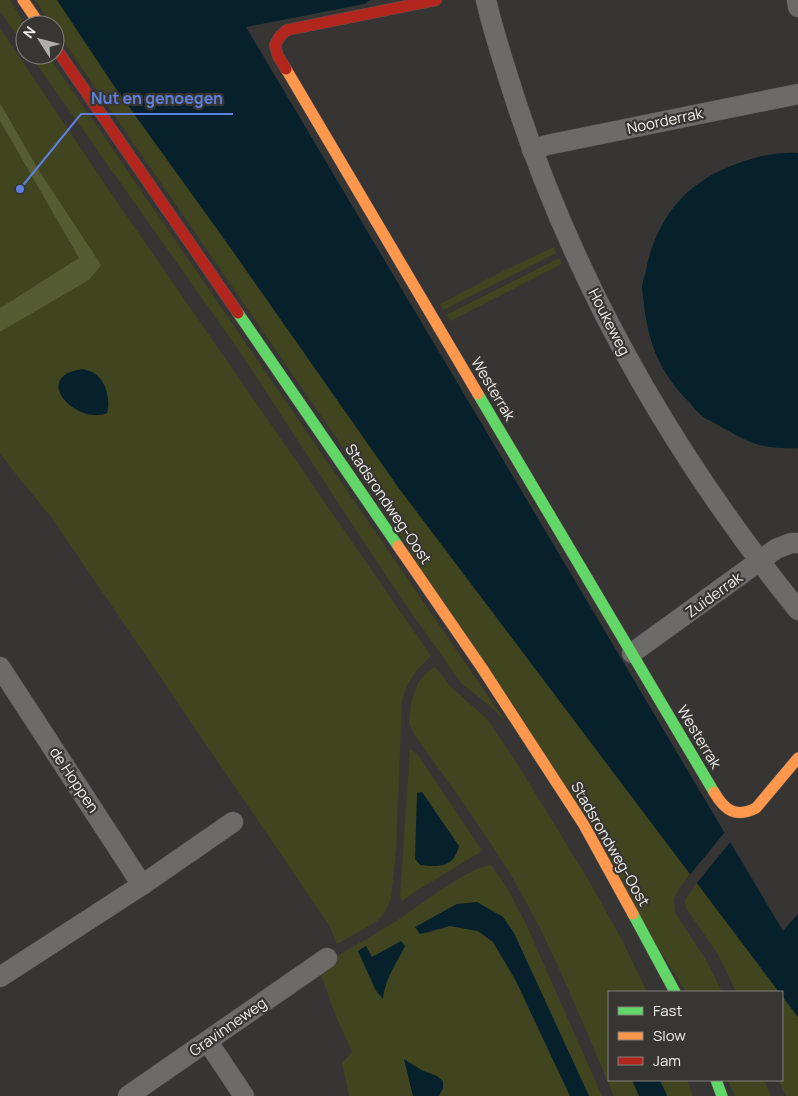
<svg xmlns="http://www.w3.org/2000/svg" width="798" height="1096" viewBox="0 0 798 1096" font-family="Manrope,sans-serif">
<rect width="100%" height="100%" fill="#373533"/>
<g fill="#40451f" fill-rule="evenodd">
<path d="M0,0H10L25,25V47L0,11Z"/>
<path d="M35,0H103L454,561L690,874L680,887L674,899L675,913L708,963L722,992H686L366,481L55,29V25H52Z"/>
<path d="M0,28L117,202L431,656C415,671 407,680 402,702L396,850L391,898L384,914L376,922L337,944L329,925L54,521L0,454V332L89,280L100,265L38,169L0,103ZM94,373C105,383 111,399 107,413Z"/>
<path d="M30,55H48L505,721L490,706L461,683L390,582L238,349Z"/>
<path d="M0,121L79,258L0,308Z"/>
<path d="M554,247L556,253L443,310L440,304L499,273Z"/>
<path d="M559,258L562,264L450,321L446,315Z"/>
<path d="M435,667L451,687L487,719L518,765L592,886L623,942L647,992H609V1080H632L639,1096H614C584,1027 556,954 519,889C488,835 450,785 414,734L409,723L411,703L418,683L427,672Z"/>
<path d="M410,749L417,754L481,849L479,853L416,891L402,901L400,896Z"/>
<path d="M491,865L506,886L526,924L602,1096H589L509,925L457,904L416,927L428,933L450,926L478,931L493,942L516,981L570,1096H439L443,1088L437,1076L421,1070L404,1059L413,1096H349L342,1063L352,1052L335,1014L321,975L333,967V963L331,960C353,946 376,934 398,920C419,906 469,867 491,865ZM366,946L372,957L401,953L391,969L385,986Z"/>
<path d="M697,882L779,992H736L719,956L686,908L685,900Z"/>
<path d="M782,996L798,1017V1096H786L778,1080H782Z"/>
<path d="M660,1080H687L693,1096H667Z"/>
<path d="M728,1080H764L771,1096H735Z"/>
</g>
<path fill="#555c33" d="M0,103L38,169L101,265L89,280L0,332V308L79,258L0,121Z"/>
<g fill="#06212b">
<path d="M57,0H371L364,4L246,27L783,931L798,914V1017L782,996V992H779L398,487L227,243L114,86Z"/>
<path d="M798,153V448C763,450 749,443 720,426C714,423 708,420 703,417C698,413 694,408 690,403C661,374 649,346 644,306C644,300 642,293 642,287C643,280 646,272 647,265C659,214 689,180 739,163C757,156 778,152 798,153Z"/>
<path d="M83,369C86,370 91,371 94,373C106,380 111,401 107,413C77,426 29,376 83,369Z"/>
<path d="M422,792L459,846C453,868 440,867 420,865L415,859L417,793Z"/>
<path d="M477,902L503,917L514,933L589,1096H570L516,981L493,942L478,931L450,926L420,934L415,927L457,904Z"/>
<path d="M401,941L405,946C396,965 386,976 383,999L376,991L358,951L366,946L372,957Z"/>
<path d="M404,1059L421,1070L437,1076L443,1081V1088L439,1096H413Z"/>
<path d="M632,1080H660L667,1096H639Z"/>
</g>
<path fill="#373533" d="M725,832L732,840L696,884L689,876Z"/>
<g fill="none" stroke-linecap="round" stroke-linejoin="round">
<g stroke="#555452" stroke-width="21">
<g id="street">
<path d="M486,0C494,35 506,70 517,105C578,290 676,459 798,610"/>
<path d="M797,0L798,7"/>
<path d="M532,150L547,145L798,94"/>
<path d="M632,653L776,549L791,543H798"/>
<path d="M0,667L142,885"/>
<path d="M0,977L142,885L233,822"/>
<path d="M208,1042L244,1096"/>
<path d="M128,1096L327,958"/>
</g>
</g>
<g stroke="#555452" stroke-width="12">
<g id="fast">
<path d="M238,313L398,546"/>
<path d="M478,394L714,792"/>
<path d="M633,914L675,992"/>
<path d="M716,1080L722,1096"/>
</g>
</g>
<g stroke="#555452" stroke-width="12">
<g id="slow">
<path d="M23,0L40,25"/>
<path d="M286,69L478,394"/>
<path d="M398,546L482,668L584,825L633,914"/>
<path d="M714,792C725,811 736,818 756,808L798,758"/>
</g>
</g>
<g stroke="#555452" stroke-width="12">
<g id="jam">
<path d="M55,47L238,313"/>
<path d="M286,69L278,56L275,45L280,36L287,30L436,0"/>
</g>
</g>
<use href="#street" stroke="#6d6b69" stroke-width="20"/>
<use href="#fast" stroke="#63d668" stroke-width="11"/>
<use href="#slow" stroke="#ff974d" stroke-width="11"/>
<use href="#jam" stroke="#b3261e" stroke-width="11"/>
</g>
<g text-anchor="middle" stroke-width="4.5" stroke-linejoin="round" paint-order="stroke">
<g font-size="15" fill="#f1f0ed" stroke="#383632">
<text transform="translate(665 121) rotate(-12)" y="5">Noorderrak</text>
<text transform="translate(609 322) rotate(63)" y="5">Houkeweg</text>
<text transform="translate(493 389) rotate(59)" y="5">Westerrak</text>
<text transform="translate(388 504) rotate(56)" y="5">Stadsrondweg-Oost</text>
<text transform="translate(714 595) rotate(-36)" y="5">Zuiderrak</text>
<text transform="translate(699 737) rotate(59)" y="5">Westerrak</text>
<text transform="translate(74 780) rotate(56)" y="5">de Hoppen</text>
<text transform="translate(610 844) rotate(60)" y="5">Stadsrondweg-Oost</text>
<text transform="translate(228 1027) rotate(-35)" y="5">Gravinneweg</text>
</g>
</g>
<path fill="none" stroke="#5d7fde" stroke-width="2" d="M20 189L81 114H233"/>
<circle fill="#5d7fde" stroke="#383632" stroke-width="2" cx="20" cy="189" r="5"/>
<g font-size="16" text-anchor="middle" font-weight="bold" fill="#5d7fde" stroke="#383632" stroke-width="4.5" stroke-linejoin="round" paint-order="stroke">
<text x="157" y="104">Nut en genoegen</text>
</g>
<rect x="608" y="991" width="175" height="90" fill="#383632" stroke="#82807d"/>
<rect x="618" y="1007" width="25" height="8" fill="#63d668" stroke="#82807d"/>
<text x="653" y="1016" font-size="15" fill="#f1f0ed">Fast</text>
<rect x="618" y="1032" width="25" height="8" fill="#ff974d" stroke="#82807d"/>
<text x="653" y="1041" font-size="15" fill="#f1f0ed">Slow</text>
<rect x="618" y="1057" width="25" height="8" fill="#b3261e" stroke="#82807d"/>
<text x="653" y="1066" font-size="15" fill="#f1f0ed">Jam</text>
<g transform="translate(40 40) rotate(306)"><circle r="24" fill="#383632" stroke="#82807d"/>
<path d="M0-4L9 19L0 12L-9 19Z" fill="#b0afac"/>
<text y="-8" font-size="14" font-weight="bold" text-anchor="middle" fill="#f1f0ed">N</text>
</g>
</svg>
